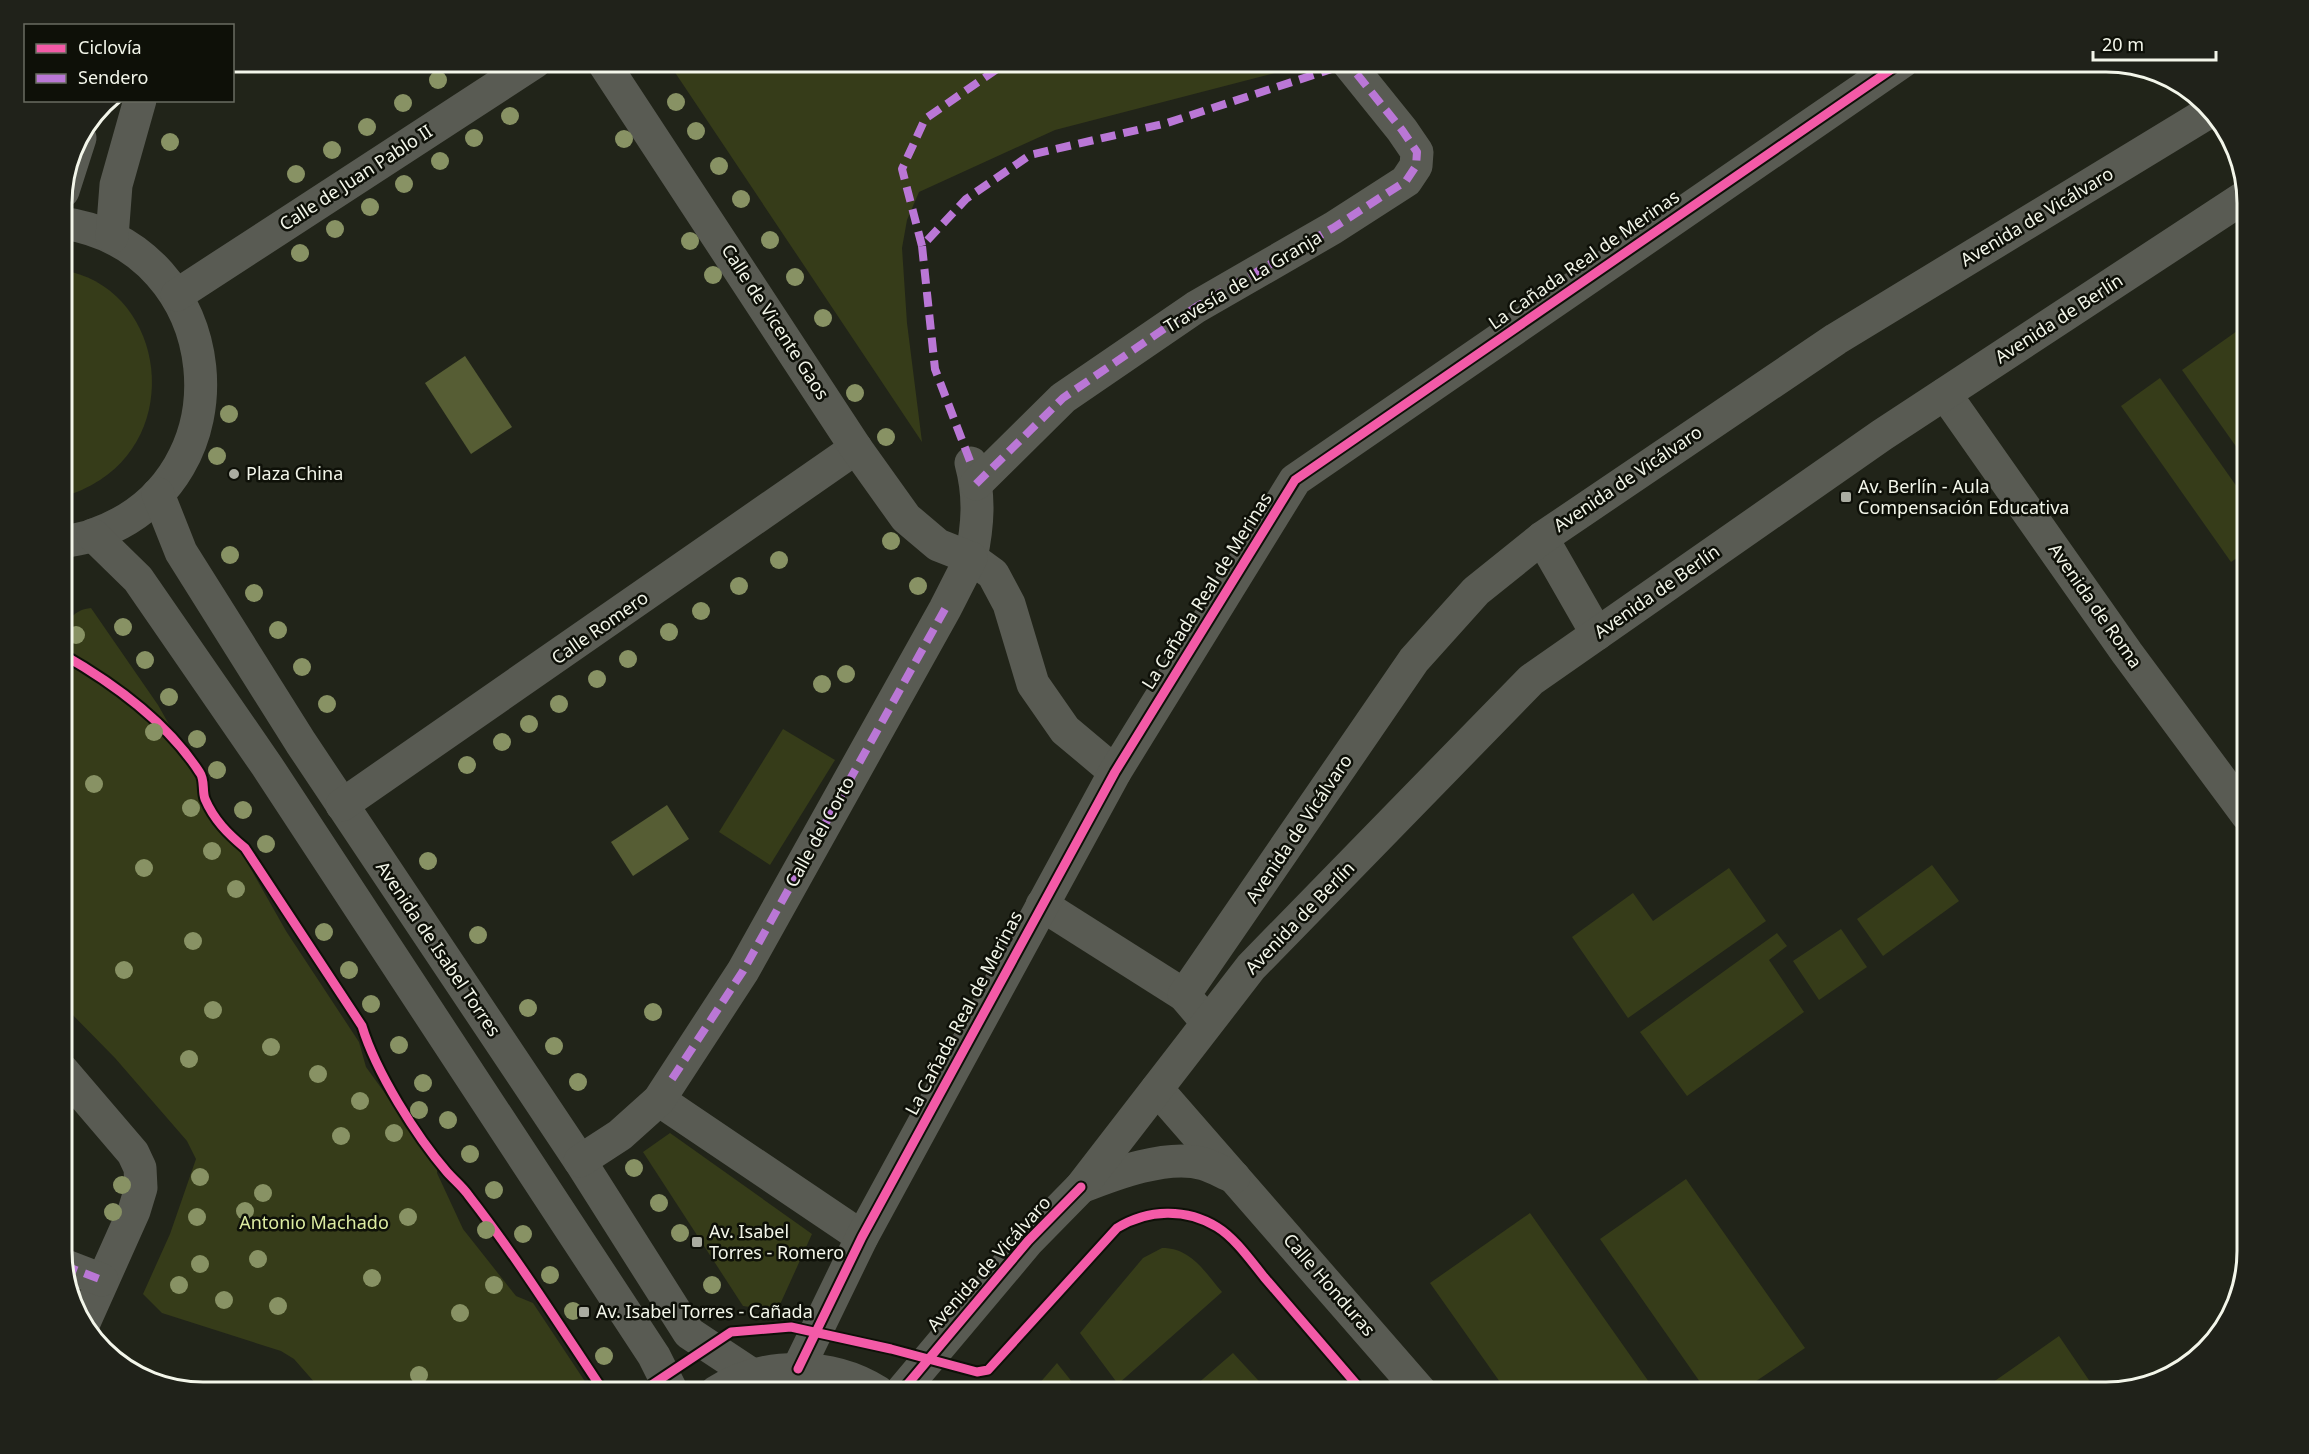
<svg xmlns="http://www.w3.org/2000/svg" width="2309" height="1454" viewBox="0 0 2309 1454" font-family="'Noto Sans',sans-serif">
<rect width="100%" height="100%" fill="#212419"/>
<g fill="#363c19">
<path d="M668,62H1317L1055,130L919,192L907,220L902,248L907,323L922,442Z"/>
<path d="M62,270C161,286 185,425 100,480C89,487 75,494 62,496Z"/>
<path d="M2247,324V462L2182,370Z"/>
<path d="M2160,378L2247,501V551L2231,562L2121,406Z"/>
<path d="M91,608L158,705L286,931L359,1042L366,1067L437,1165V1173L463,1229L516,1296L533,1303L592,1392H323L294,1359L281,1351L162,1313L143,1294L170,1234L196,1159L187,1141L115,1058L62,1004V635C68,619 74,610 91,608Z"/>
<path d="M783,729L835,760L770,865L719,832Z"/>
<path d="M1932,865L1959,901L1883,956L1857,919Z"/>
<path d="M1729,868L1766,921L1628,1018L1572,937L1633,893L1653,921Z"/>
<path d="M1841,929L1867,967L1819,1000L1793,961Z"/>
<path d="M1777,933L1787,946L1769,960L1804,1012L1687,1096L1640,1032Z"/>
<path d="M670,1133L812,1234L777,1311L743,1306L643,1152Z"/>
<path d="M1686,1179L1805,1348L1740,1392H1707L1600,1239Z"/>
<path d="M1530,1213L1656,1392H1507L1430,1283Z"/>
<path d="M1162,1248C1191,1248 1204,1271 1222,1292L1118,1384L1080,1333L1143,1258Z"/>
<path d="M2059,1336L2097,1392H1979Z"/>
<path d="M1233,1353L1269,1392H1188Z"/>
<path d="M1057,1363L1080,1392H1032Z"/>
</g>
<g fill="#565d34">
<path d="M465,356L512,427L471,454L425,383Z"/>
<path d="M667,805L689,839L633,876L611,842Z"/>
</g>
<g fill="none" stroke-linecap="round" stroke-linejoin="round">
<g stroke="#595b53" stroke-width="33">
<path d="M63,191L80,138"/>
<path d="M62,223C228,246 253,480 93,535C83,539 72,540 62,542"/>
<path d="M112,237L116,185L140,100"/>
<path d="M177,295L535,62"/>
<path d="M1945,394L2127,653L2247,815"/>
<path d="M971,463C980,496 978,525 971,558L993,574L1009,604L1033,684L1065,730L1115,772"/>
<path d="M976,484L1063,398L1196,307L1333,228L1406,181L1416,166L1417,152L1402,130L1348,63"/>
<path d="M158,494L181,552L301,743L580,1161L689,1333L754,1376"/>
<path d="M93,535L138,579L267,766L654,1356L672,1392"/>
<path d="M1542,538L1597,634"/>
<path d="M342,805L856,448"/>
<path d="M1042,905L1184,995"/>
<path d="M1207,1022L1184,995L1414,660L1476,591L1542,538L1836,339L2209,112"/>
<path d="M62,1070L133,1153L140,1168L141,1188L134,1211L83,1325"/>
<path d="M1157,1089L1421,1392"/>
<path d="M659,1100L862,1237"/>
<path d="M580,1161L620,1135L659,1100L743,971L945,609L971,558L938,545L906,518L856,448L603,62"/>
<path d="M1081,1187C1114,1174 1168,1153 1204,1164C1214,1167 1224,1173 1234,1177"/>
<path d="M63,1265L102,1280"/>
<path d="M798,1369L862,1237L1115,772L1295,480L1902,62"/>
<path d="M716,1392C762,1362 831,1362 878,1392"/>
<path d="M901,1392L1028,1241L1081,1187L1251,967L1531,680L1882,435L2246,196"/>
</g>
<g stroke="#ba77d6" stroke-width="8" stroke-dasharray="15 8" stroke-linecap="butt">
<path d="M922,246L902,169L925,119L1007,62"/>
<path d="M970,461L935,369L922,246L966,199L1030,155L1167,123L1353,62"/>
<path d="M976,484L1063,398L1196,307L1333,228L1406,181L1416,166L1417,152L1402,130L1348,63"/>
<path d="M672,1079L743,971L945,609"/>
<path d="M63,1265L102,1280"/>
</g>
<g stroke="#0e1008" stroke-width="13">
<g id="cycleway">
<path d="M62,654C113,683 168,723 200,773C205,780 202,791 205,799C214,820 228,834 245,848L362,1026C376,1072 416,1136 447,1172C454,1180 463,1187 469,1196C518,1259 560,1326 604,1392"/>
<path d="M798,1369L862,1237L1115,772L1295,480L1902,62"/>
<path d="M641,1392L731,1332L791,1327L891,1349L977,1372L988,1370L1117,1228C1148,1209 1186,1208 1217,1227C1235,1238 1251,1261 1264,1277C1297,1315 1330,1354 1363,1392"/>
<path d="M901,1392L1028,1241L1081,1187"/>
</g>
</g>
<use href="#cycleway" stroke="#f35aa7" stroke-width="9"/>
</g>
<g fill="#889264">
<circle cx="438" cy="80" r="9"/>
<circle cx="676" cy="102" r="9"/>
<circle cx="403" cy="103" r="9"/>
<circle cx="510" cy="116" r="9"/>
<circle cx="367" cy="127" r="9"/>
<circle cx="696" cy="131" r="9"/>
<circle cx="474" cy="138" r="9"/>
<circle cx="624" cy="139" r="9"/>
<circle cx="170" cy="142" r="9"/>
<circle cx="332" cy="150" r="9"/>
<circle cx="440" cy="161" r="9"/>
<circle cx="719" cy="166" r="9"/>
<circle cx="296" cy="174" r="9"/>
<circle cx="404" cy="184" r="9"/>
<circle cx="741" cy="199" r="9"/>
<circle cx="370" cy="207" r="9"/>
<circle cx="335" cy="229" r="9"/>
<circle cx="770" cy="240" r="9"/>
<circle cx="690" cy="241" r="9"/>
<circle cx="300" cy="253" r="9"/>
<circle cx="713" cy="275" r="9"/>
<circle cx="795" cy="277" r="9"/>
<circle cx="823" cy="318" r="9"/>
<circle cx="855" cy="393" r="9"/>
<circle cx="229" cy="414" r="9"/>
<circle cx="886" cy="437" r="9"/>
<circle cx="217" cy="456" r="9"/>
<circle cx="891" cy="541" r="9"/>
<circle cx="230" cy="555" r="9"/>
<circle cx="779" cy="560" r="9"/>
<circle cx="739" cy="586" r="9"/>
<circle cx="918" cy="586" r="9"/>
<circle cx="254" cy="593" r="9"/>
<circle cx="701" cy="611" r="9"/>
<circle cx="123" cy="627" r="9"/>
<circle cx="278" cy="630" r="9"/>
<circle cx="669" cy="632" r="9"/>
<circle cx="76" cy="635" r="9"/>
<circle cx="628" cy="659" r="9"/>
<circle cx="145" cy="660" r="9"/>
<circle cx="302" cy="667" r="9"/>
<circle cx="846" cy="674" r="9"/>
<circle cx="597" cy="679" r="9"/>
<circle cx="822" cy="684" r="9"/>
<circle cx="169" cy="697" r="9"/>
<circle cx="327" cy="704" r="9"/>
<circle cx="559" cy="704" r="9"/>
<circle cx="529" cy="724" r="9"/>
<circle cx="154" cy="732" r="9"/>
<circle cx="197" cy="739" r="9"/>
<circle cx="502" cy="742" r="9"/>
<circle cx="467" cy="765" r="9"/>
<circle cx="217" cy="770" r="9"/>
<circle cx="94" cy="784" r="9"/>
<circle cx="191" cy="808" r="9"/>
<circle cx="243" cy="810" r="9"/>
<circle cx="266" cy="844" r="9"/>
<circle cx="212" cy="851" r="9"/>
<circle cx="428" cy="861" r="9"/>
<circle cx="144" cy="868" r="9"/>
<circle cx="236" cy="889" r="9"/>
<circle cx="324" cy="932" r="9"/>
<circle cx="478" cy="935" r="9"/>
<circle cx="193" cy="941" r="9"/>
<circle cx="124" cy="970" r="9"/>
<circle cx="349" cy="970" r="9"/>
<circle cx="371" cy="1004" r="9"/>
<circle cx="528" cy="1008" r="9"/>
<circle cx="213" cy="1010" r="9"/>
<circle cx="653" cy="1012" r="9"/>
<circle cx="399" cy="1045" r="9"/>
<circle cx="554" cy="1046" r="9"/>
<circle cx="271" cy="1047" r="9"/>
<circle cx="189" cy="1059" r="9"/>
<circle cx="318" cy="1074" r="9"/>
<circle cx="578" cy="1082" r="9"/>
<circle cx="423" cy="1083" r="9"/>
<circle cx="360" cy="1101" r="9"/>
<circle cx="419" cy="1110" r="9"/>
<circle cx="448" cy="1120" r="9"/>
<circle cx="394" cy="1133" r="9"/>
<circle cx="341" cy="1136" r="9"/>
<circle cx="470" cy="1154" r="9"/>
<circle cx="634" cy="1168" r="9"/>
<circle cx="200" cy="1177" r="9"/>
<circle cx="122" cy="1185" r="9"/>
<circle cx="494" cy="1190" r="9"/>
<circle cx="263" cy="1193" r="9"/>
<circle cx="659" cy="1203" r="9"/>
<circle cx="245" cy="1211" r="9"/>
<circle cx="113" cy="1212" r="9"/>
<circle cx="197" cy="1217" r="9"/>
<circle cx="408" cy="1217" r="9"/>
<circle cx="486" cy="1230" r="9"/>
<circle cx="680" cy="1233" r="9"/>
<circle cx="523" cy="1234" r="9"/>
<circle cx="258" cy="1259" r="9"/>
<circle cx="200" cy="1264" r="9"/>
<circle cx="550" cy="1275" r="9"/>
<circle cx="372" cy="1278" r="9"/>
<circle cx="179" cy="1285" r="9"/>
<circle cx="494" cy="1285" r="9"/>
<circle cx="712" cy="1285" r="9"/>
<circle cx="224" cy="1300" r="9"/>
<circle cx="278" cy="1306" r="9"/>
<circle cx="573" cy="1311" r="9"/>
<circle cx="460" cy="1313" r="9"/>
<circle cx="604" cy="1356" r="9"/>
<circle cx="419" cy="1375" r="9"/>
</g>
<g fill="#aaaca1" stroke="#0e1008" stroke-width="2">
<circle cx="234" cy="474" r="6"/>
<rect x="1840" y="491" width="12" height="12" rx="3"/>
<rect x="691" y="1236" width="12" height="12" rx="3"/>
<rect x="578" y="1306" width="12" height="12" rx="3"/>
</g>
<g text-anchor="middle" stroke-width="5" stroke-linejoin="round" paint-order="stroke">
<g font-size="18" fill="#f3f6ea" stroke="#0e1008">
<text transform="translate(356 178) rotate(-33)" y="6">Calle de Juan Pablo II</text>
<text transform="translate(2037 217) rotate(-31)" y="6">Avenida de Vicálvaro</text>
<text transform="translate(1584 260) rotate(-35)" y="6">La Cañada Real de Merinas</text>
<text transform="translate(1243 282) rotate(-31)" y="6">Travesía de La Granja</text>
<text transform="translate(2059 319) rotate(-33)" y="6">Avenida de Berlín</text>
<text transform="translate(775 322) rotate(57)" y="6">Calle de Vicente Gaos</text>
<text transform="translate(1628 479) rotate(-34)" y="6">Avenida de Vicálvaro</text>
<text transform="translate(1207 591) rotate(-58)" y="6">La Cañada Real de Merinas</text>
<text transform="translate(1657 592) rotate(-35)" y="6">Avenida de Berlín</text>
<text transform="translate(2095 606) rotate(55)" y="6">Avenida de Roma</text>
<text transform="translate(600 628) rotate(-35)" y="6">Calle Romero</text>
<text transform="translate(1299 829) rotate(-56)" y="6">Avenida de Vicálvaro</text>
<text transform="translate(820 832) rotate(-61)" y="6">Calle del Corto</text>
<text transform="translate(1300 918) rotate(-46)" y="6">Avenida de Berlín</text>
<text transform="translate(438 949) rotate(56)" y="6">Avenida de Isabel Torres</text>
<text transform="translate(964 1013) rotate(-62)" y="6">La Cañada Real de Merinas</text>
<text transform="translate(989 1264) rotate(-48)" y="6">Avenida de Vicálvaro</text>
<text transform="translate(1329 1285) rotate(49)" y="6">Calle Honduras</text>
</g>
<g font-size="18" fill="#f3f6ea" stroke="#0e1008" text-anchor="start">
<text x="246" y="480">Plaza China</text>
<text x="1858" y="493">Av. Berlín - Aula<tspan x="1858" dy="21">Compensación Educativa</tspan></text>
<text x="709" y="1238">Av. Isabel<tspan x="709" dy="21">Torres - Romero</tspan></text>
<text x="596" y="1318">Av. Isabel Torres - Cañada</text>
</g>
<g font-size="18" fill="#ddeca2" stroke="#0e1008">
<text x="314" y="1229">Antonio Machado</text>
</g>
</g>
<path d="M0 0H2309V1454H0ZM203 72H2106A131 131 0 0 1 2237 203V1251A131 131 0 0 1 2106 1382H203A131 131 0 0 1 72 1251V203A131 131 0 0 1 203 72Z" fill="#20221a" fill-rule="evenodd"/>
<path fill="none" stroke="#f3f6ea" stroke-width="3" d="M203 72H2106A131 131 0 0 1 2237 203V1251A131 131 0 0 1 2106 1382H203A131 131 0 0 1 72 1251V203A131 131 0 0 1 203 72Z"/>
<rect x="24" y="24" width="210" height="78" fill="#0e1008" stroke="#6a6c62" stroke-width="1.5"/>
<rect x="36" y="44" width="30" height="9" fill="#f35aa7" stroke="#6a6c62" stroke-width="1.5"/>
<text x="78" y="54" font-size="18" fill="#f3f6ea">Ciclovía</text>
<rect x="36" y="74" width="30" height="9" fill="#ba77d6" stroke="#6a6c62" stroke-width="1.5"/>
<text x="78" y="84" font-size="18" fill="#f3f6ea">Sendero</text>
<path d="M2093 51v9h123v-9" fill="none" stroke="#f3f6ea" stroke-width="3"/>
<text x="2102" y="51" font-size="18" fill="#f3f6ea" stroke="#0e1008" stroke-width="4.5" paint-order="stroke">20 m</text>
</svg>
